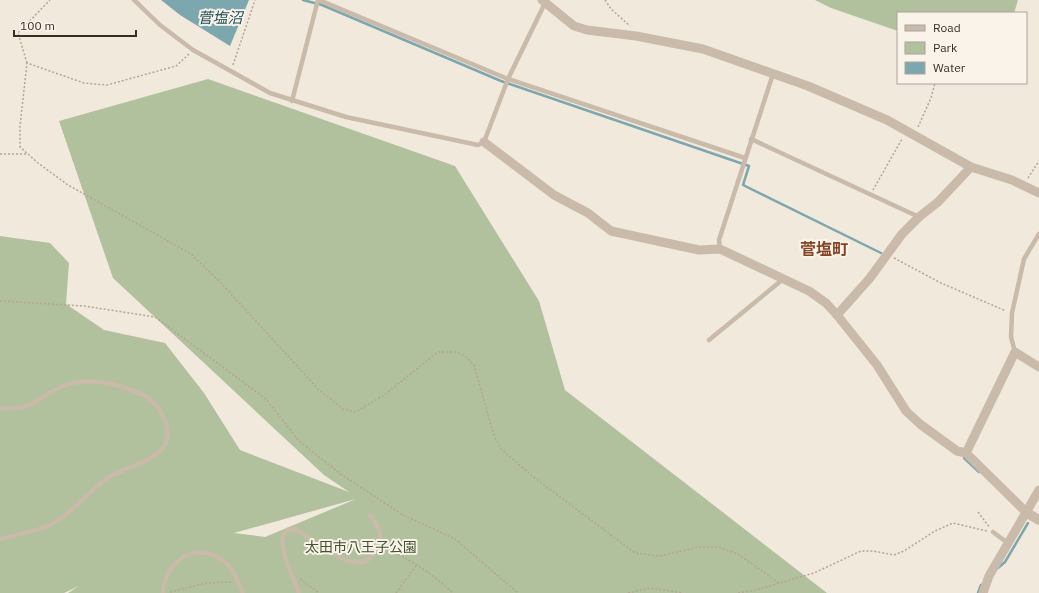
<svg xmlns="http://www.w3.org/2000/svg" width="1039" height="593" viewBox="0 0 1039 593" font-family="'IBM Plex Sans','Noto Sans JP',sans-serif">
<rect width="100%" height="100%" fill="#f1e9dc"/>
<g fill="#b1c09d" fill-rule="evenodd">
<path d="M815,0H1018L1014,13H898V31L831,8Z"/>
<path d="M208,79L455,166L539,301L565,390L827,593H68L79,586L64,593H0V236L50,243L69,263L66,304L104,330L165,343L204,393L240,450L349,492L324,475L113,278L59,121ZM356,499L265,537L234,533Z"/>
</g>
<path fill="#7ca7ae" d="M161,0H249L230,46L180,15Z"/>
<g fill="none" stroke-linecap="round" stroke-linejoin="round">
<g stroke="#7ca7ae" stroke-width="2.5">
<path d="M303,0L322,5L501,81L749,166L743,185L881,253"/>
<path d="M964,458L979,472"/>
<path d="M998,568L1005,562L1028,523"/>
<path d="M978,593L981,585"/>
</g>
<g stroke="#b5a493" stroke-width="1.5" stroke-dasharray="2 2" stroke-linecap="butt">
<path d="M605,0L611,9L630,26"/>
<path d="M189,54L176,66L107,85L84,83L27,63L20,126V147L38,163L68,185L191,254L221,283L319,390L343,409L354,412L359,410L384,395L438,352H456L465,356L474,365L494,436L502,450L536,479L635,553L661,556L699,547H718L738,554L779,583"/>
<path d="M27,63L18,33L50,0"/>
<path d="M233,65L255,0"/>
<path d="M918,127L931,98L935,83"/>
<path d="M0,154H27"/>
<path d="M1028,178L1039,161"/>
<path d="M873,190L902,139"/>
<path d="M894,258L941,283L1006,311"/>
<path d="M0,301L84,306L155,317L266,399L299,441L342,475L403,515L455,539L518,593"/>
<path d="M978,512L990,528"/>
<path d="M383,549C411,558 432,574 453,593"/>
<path d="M300,579L319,593"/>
<path d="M170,592L206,583L231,582"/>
<path d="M396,593L417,564"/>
<path d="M628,593L650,588L683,593"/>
<path d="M738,593L756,590L814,573L861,551H873L894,555L904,551L935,531L953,523L987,531"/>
</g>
<g stroke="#c9baa9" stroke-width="4.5">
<path d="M134,0L160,25L193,50L270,93L346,117L478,145L484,142L508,79L545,3"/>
<path d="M319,0L508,79L745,158"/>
<path d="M292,101L318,0"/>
<path d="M751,139L919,217"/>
<path d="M720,249L719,240L773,74"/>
<path d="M709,340L782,280"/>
<path d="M1015,352L1011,337L1012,313L1024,259L1039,234"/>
<path d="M0,408C35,412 38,395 66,385C79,380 95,381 108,383C120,386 134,390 145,396C161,406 177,434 161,450C147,464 125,467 108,478C91,489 77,507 60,519C43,531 20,534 0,539"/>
<path d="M993,532L1009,544"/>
<path d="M163,593C164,561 197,540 224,561C234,569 238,582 243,593"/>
<path d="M299,593C293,575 280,555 283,535L288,530L295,529C317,540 361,585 377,548C384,534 378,526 370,515"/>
</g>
<g stroke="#c9baa9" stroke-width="9">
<path d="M542,0L574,26L587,30L636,36L703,49L808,86L887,120L971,167L1012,180L1039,193"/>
<path d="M484,142L554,195L588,213L611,231L699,250L720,249L809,291L826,303L837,315L877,365L906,411L920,424L957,451L966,453L1027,513"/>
<path d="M837,315L870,278L902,234L919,217L938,202L971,167"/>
<path d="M966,453L1015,352L1039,367"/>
<path d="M983,593L989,576L1039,490"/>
</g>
<path stroke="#c9baa9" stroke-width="10" d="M1027,513L1039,520"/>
</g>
<g text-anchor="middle" stroke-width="4" stroke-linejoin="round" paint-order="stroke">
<g font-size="14" fill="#42542d" stroke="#f9f3e9">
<text x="361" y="552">太田市八王子公園</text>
</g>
<g font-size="15" font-style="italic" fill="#1f4e57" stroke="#f9f3e9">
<text x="220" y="23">菅塩沼</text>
</g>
<g font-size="16" font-weight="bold" fill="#834324" stroke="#f9f3e9">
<text x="824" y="255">菅塩町</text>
</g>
</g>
<rect x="897" y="12" width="130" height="72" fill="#f9f3e9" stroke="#aba49c"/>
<rect x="905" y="25" width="20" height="6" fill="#c9baa9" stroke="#aba49c"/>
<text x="933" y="32" font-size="12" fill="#362e28">Road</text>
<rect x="905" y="42" width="20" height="12" fill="#b1c09d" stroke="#aba49c"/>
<text x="933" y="52" font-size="12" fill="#362e28">Park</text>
<rect x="905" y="62" width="20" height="12" fill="#7ca7ae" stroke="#aba49c"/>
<text x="933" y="72" font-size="12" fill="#362e28">Water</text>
<path d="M14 30v6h122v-6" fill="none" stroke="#362e28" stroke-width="2"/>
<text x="20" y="30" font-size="12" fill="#362e28" stroke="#f9f3e9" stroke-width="3" paint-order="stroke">100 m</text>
</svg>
